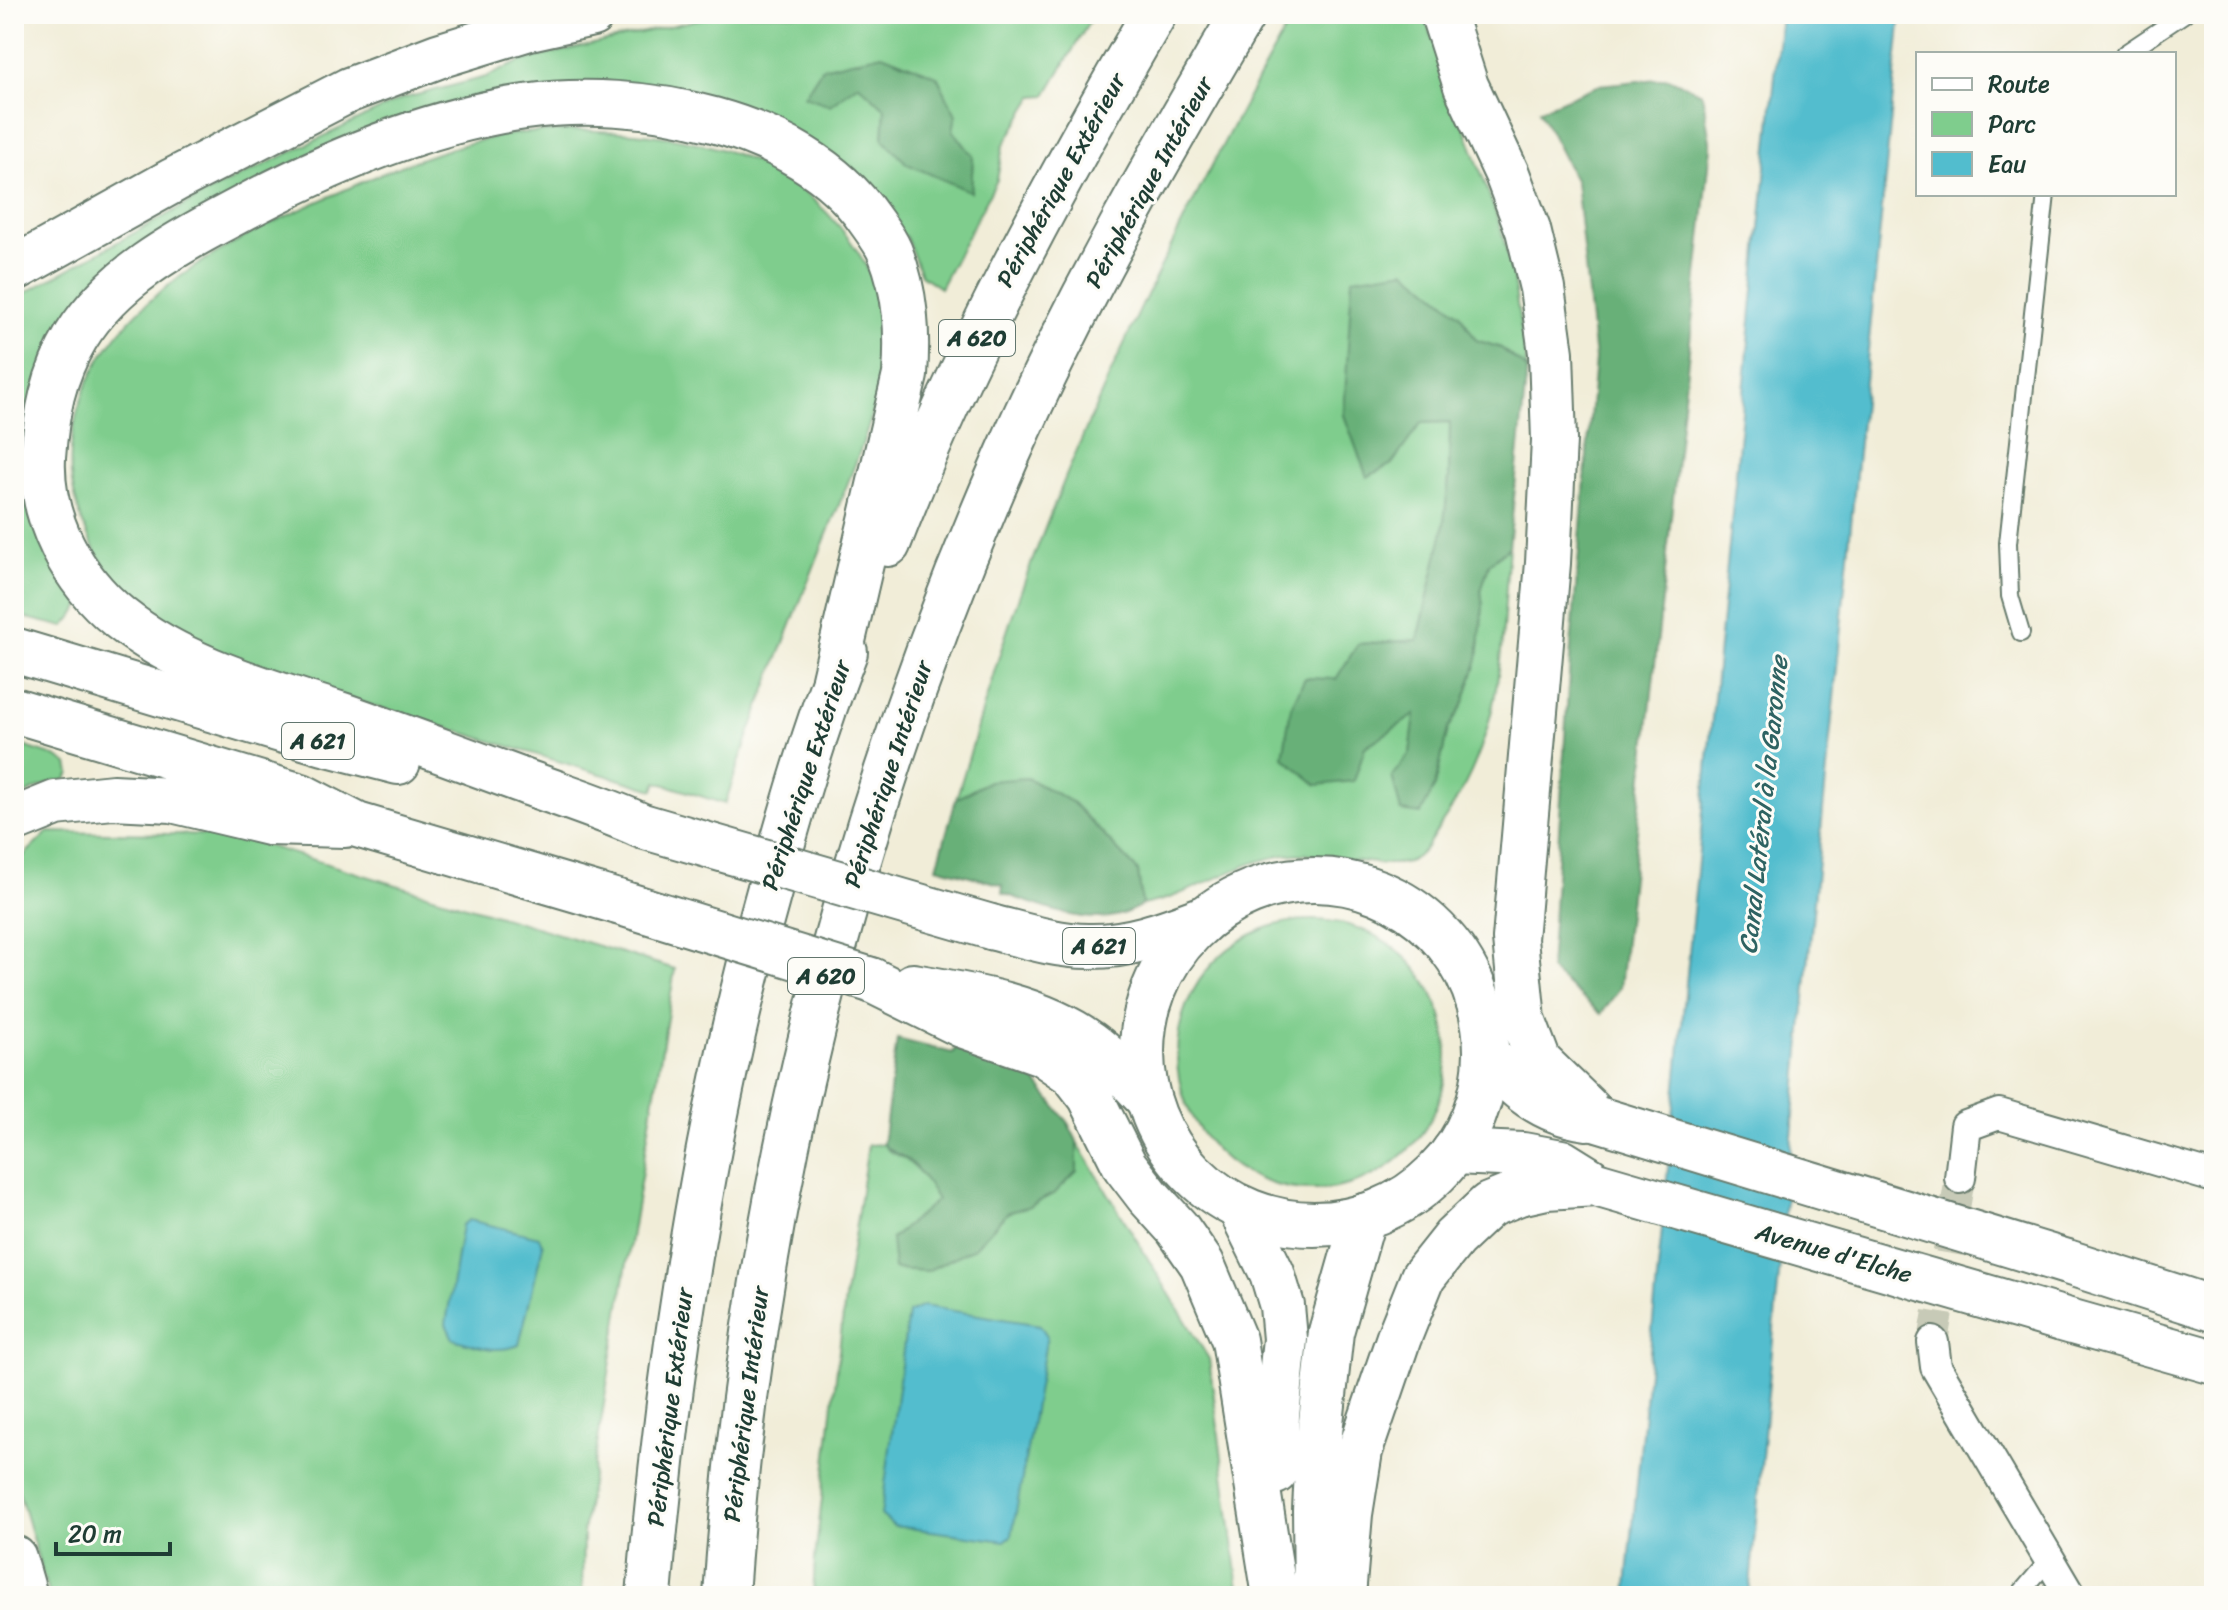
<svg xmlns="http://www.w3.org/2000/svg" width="2228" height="1610" viewBox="0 0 2228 1610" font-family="Sriracha,sans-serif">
<rect width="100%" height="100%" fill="#fdfcf7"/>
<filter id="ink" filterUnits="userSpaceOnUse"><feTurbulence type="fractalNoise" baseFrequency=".0125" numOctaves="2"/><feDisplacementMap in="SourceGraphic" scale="16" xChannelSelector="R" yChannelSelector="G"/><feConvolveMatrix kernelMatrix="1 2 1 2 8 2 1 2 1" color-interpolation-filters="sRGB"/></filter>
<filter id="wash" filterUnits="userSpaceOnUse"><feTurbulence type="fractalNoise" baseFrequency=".006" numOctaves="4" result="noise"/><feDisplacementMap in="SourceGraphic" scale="32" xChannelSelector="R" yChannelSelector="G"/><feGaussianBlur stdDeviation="1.8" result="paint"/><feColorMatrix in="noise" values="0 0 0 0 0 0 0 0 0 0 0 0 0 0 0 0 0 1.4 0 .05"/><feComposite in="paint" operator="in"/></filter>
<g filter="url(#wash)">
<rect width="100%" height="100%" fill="#f1edd8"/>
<g fill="#7fcd8d" stroke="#4f8560" stroke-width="2" fill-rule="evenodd">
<path d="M721,14H1094L1046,95L1034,96L1003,146L997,180L940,288L921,275L906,237L772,119L419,114L48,351L80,608L64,627L14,615V299L216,188L401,99L486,77L521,61ZM858,83L953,130L973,156L971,192L883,139L885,108Z"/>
<path d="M1294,14H1424L1500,225L1513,277L1527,369L1501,348L1476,340L1460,314L1392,463L1421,423L1450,422L1449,478L1443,531L1418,640L1359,644L1365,747L1416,714L1410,753L1435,786L1448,729L1463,705L1478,659L1483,606L1481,591L1489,564L1509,547C1500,652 1505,734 1441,824C1433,836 1424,855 1410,861C1389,871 1326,853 1296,854C1252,857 1217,880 1177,895C1166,900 1154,902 1142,905L1138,871L1072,802L989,781L956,799C977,733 994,666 1017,602C1091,398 1188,203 1294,14Z"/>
<path d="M573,130C680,132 782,147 849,239C868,265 884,295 885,328C887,403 846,485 819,554C786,637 753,719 725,804L657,782L654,790C573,765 492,741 411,717C318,689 205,662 131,596C98,567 80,526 72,483C68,459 72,433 78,409C110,298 233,239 331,196C386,171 445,146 505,135C527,131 551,132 573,130Z"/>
<path d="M14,743L57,757L68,764L70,773L66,780L55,781L14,799Z"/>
<path d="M48,832L231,835L675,969L583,1532L582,1596H49L14,1475V865Z"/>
<circle cx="1312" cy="1055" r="135"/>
<path d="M1077,1142L1209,1359L1240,1596H813L815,1559L846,1290L868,1145L883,1144L889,1151L904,1158L925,1177L937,1200L974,1248L1007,1213L1030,1206L1077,1171Z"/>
</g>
<g fill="#67b078" stroke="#437656" stroke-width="2">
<path d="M882,54L937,76L956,115L953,131L973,156L971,192L907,164L883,139L885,108L858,84L830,105L804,96L822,68Z"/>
<path d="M1668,78L1702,93L1711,147L1620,988L1601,1014L1550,970L1570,659L1595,359L1576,182L1539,110L1599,85Z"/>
<path d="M1406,270L1460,314L1476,340L1501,348L1527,369L1509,547L1489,564L1481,591L1483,606L1478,659L1463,705L1448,729L1435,786L1421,814L1401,811L1392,776L1410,753L1415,715L1365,747L1354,781L1317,785L1283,757L1291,707L1305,678L1336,679L1358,644L1418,640L1443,531L1449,478L1450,422L1421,423L1392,464L1367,477L1344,415L1352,278Z"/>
<path d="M1027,778L1072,802L1138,871L1142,905C1134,909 1127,913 1119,915C1082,926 1036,904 1002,893L1003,885L937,867L956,799L989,781Z"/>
<path d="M897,1039L953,1053L955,1048L1008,1062L1036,1082L1068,1123L1077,1141V1171L1055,1193L1030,1206L1007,1213L974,1248L927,1271L894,1269L891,1239L937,1200C928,1184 920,1169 905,1158C897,1153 890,1152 883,1144Z"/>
</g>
<g fill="#52bdce" stroke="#387d81" stroke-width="2">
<path d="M1781,14H1901L1813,912L1749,1596H1626Z"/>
<path d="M469,1220L539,1237L543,1245L519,1345C496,1354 476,1346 453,1339L446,1324L462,1225Z"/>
<path d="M923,1306L1040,1325L1047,1336L1012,1535L1005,1541L894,1526L881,1515L908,1313Z"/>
</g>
</g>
<g filter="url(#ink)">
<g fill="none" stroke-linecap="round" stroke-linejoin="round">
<path stroke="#c7cab7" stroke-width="30" stroke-dasharray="30 15" stroke-linecap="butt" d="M1933,1342L1960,1178"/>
<g stroke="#687b6d" stroke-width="20">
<g id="lane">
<path d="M2124,54L2184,14"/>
<path d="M2021,633L2010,596L2008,543L2046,194"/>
<path d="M2018,1596L2048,1561"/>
</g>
</g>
<g stroke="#687b6d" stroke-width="34">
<g id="street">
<path d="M1960,1178L1966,1126L1999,1114L2214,1177"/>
<path d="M1933,1342L1936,1367L2071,1596"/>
</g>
</g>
<g stroke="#687b6d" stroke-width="48">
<g id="highway">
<path d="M1443,14L1466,86L1507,174L1528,230L1542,288L1551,353L1554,440L1548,563L1515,939L1523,1020L1539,1062L1598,1119"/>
<path d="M14,269L174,180L349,90L438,56L529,28L592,14"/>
<path d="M888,544C960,358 1054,185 1154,14"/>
<path d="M14,650L324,743L398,762"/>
<path d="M14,710L301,796L357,825L618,902"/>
<path d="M14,820L56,803L113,797L172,800L269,823L345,825"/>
<path d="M642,826C601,807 557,794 515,778C457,757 400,735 342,715C266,690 184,669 120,618C73,580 40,519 43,458C46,414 53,375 76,337C112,278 175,244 234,213C321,166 426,121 525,107C636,91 801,120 869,219C876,229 885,240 890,252C906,293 908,332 905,375L834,679"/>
<circle cx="1314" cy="1052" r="172"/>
<path d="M991,927C1023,935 1056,946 1088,946C1128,947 1165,933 1202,919"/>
<path d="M871,980L962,1025L1042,1053L1073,1074L1090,1096L1125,1166L1148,1196L1177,1228L1202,1264L1234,1340L1275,1596"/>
<path d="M913,986C972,996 1040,1007 1090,1043C1112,1059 1129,1079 1148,1099"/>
<path d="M1487,1054C1515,1088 1542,1112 1587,1118"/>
<path d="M1454,1152L1523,1155L1561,1162L1590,1180"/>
<path d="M1240,1208L1272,1273L1282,1306L1285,1339L1277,1415L1275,1472"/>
<path d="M2067,1262L2214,1309"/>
<path d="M2062,1319L2214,1362"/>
<path d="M14,1558L25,1596"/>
<path d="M649,1596C669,1356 705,1120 770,888C792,809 815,729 845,652"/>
<path d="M726,1596C752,1202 849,815 1008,454C1075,302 1159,157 1243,14"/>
<path d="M1316,1596L1315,1510L1318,1450L1331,1332L1364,1216"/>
<path d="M1343,1596L1350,1514L1360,1451L1399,1337L1423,1277L1454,1238L1489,1205L1519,1193L1546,1187L1596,1184"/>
</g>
</g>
<use href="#lane" stroke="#fff" stroke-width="16"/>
<use href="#street" stroke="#fff" stroke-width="30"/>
<use href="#highway" stroke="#fff" stroke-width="44"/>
<g stroke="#687b6d" stroke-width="48" stroke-linecap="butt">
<g id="highway-bridge">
<path d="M642,826L991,927"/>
<path d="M618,902L871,980"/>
<path d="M1598,1119L2067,1262"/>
<path d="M1596,1184L2062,1319"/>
</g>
</g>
<use href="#highway-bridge" stroke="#fff" stroke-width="44"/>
</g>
</g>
<g text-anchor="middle" stroke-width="6" stroke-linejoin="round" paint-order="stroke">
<g fill="#fdfcf7" stroke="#62766e" stroke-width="2">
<rect x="939" y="320" width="76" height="36" rx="6"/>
<rect x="282" y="723" width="72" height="36" rx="6"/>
<rect x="1063" y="928" width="72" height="36" rx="6"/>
<rect x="788" y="958" width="76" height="36" rx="6"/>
</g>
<g font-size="22" font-weight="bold" fill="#1f3d34">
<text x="977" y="346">A 620</text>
<text x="318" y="749">A 621</text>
<text x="1099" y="954">A 621</text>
<text x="826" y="984">A 620</text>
</g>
<g font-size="24" fill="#1f3d34" stroke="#fdfcf7">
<text transform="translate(1061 180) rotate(-61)" y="8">Périphérique Extérieur</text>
<text transform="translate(1149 182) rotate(-61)" y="8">Périphérique Intérieur</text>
<text transform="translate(888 774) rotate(-72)" y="8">Périphérique Intérieur</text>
<text transform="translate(806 775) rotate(-72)" y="8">Périphérique Extérieur</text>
<text transform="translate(1834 1253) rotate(16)" y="8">Avenue d'Elche</text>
<text transform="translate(746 1404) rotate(-83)" y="8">Périphérique Intérieur</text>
<text transform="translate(670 1407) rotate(-83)" y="8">Périphérique Extérieur</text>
</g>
<g font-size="26" font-style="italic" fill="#2e6362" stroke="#fdfcf7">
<text transform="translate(1763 805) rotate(-84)" y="9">Canal Latéral à la Garonne</text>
</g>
</g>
<rect width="2228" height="1610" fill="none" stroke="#fdfcf7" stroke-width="48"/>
<rect x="1916" y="52" width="260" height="144" fill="#fdfcf7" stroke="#a4b0a9" stroke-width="2"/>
<rect x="1932" y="78" width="40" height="12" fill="#ffffff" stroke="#a4b0a9" stroke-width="2"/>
<text x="1988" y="92" font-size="24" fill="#1f3d34">Route</text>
<rect x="1932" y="112" width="40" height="24" fill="#7fcd8d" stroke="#a4b0a9" stroke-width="2"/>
<text x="1988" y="132" font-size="24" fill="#1f3d34">Parc</text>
<rect x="1932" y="152" width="40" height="24" fill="#52bdce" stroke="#a4b0a9" stroke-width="2"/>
<text x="1988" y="172" font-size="24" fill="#1f3d34">Eau</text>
<path d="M56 1542v12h114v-12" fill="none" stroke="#1f3d34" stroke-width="4"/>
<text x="68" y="1542" font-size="24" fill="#1f3d34" stroke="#fdfcf7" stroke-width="6" paint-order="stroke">20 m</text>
</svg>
